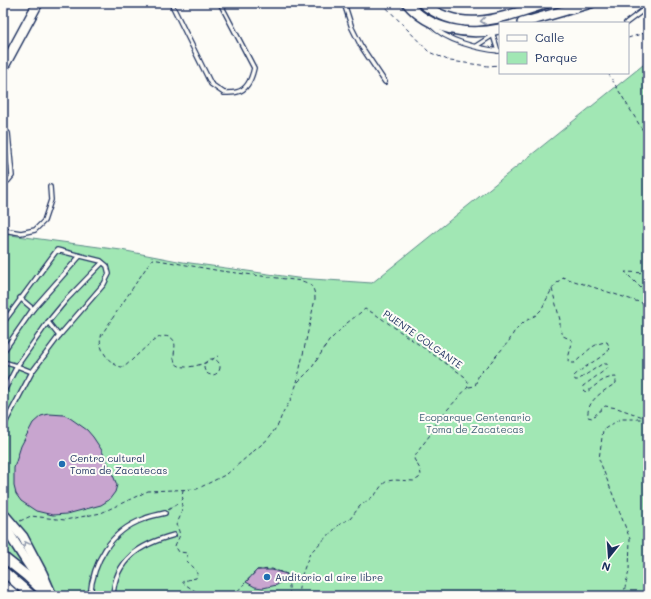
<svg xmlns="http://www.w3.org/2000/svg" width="651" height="599" viewBox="0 0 651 599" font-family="Mali,sans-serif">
<rect width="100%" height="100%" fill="#fdfcf7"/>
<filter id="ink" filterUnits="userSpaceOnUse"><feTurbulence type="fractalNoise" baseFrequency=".025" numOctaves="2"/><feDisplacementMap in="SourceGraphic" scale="8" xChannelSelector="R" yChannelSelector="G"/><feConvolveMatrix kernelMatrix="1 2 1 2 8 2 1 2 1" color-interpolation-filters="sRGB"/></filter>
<g filter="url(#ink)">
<path fill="#a1e7b4" stroke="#5e8b89" d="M648,61V596H49L18,564L3,552V234L121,250L183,262L297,278L372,283Z"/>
<g fill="#c8a5cf" stroke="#1b2f5e">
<path d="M49,414L64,415L70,418L87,430L93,437L101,449L110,468L117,485L115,492L109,500L101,505L67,514L53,515L36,511L21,501L16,494L14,486V468L21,446L33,423L41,416Z"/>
<path d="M257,570H272L287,574L283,580L277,585L263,588L255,587L246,582Z"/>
</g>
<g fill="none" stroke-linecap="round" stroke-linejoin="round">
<g stroke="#1b2f5e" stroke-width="6">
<g id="lane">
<path d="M171,3L211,84L224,93C228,93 233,93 237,92C247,90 252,77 254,68L220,3"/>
<path d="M344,3L352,28L361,46L385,82"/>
<path d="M626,23L642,11L648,9"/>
<path d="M431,25C446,41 479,49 500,51"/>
<path d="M493,31V35L498,51"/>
<path d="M476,46L493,35"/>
<path d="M3,130L8,133L12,176L8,181H3"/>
<path d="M3,230L21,233L35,230L44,221L51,200L50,187"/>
<path d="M20,298L33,309"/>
<path d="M48,322L59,336"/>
<path d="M3,323L57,250L101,261L107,266L109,274L104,284L59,336L32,372L4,425H3"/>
<path d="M3,352L33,309L80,256"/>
<path d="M3,362L17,366L32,372"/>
<path d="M3,393L17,366L48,322L67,299L102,263"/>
<path d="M90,596C93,562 110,531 144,519C150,516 158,515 165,513"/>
<path d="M113,596C115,559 141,544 174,535"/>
</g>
</g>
<g stroke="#1b2f5e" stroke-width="12">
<g id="secondary">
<path d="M407,3C429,30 468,36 500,29"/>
<path d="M422,3C463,36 503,17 547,3"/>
<path d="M522,23L591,3"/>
<path d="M3,68L38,3"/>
<path d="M3,515L5,516L23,537L42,573L52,596"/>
<path d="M3,525C17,544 27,566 43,583"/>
<path d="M3,557L27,576L48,596"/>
<path d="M3,571L32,596"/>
</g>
</g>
<g stroke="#1b2f5e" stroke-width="1" stroke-dasharray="4 3" stroke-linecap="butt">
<path d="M382,3L429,52L450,61L488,66L500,65"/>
<path d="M628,38L648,32"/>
<path d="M608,73L648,139"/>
<path d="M648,273L625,272L648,295"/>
<path d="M552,289L560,320V326L563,336L572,340C572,348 568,354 568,362L570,363H574C585,355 591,343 607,342L609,346L608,352C597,360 585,366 574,376L575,380H578L602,364H607L608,368L583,386L582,389L584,391L587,392C596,385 604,377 616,377V383C604,391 586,400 588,417L592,418L605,406L617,408L646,418"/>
<circle cx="212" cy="367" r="8"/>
<path d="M211,360L218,356"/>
<path d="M207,362C200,365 176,373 174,359C173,352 179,340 169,337C166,336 162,336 160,337C150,341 133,360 124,367C111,368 95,346 102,334L152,259L221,271L302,281C312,284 315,289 315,299L297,382"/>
<path d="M469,387L475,386L479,374L491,362L509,341L514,332L524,322L536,315L541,310L552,289L562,277L648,305"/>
<path d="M646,419L648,434"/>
<path d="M648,469V478"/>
<path d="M183,490L182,496L183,499L181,501C184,511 180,517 176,525C183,537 178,537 175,546L179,552L188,553L186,560C191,566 200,570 196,578L183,581V583L198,593V596"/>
<path d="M168,510L180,502"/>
<path d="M20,521L31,516L65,520L101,513L148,491L197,489L227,474L268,439L278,425L282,415L291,399L297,383L311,369L329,341L347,323L365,309L375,314L464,376L468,382V387L437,421C433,435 420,445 414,459L420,469L421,475L419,478L414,481L394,480L387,481L382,485L375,495L360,506L350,519L341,523L310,553L300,580L298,596"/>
<path d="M233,596L257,570L272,569L287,574L288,577L290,596"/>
<path d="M622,596L624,592L629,571L630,539L599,459L603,430L620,419H643"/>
</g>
<use href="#lane" stroke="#fdfcf7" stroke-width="3.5"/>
<use href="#secondary" stroke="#fdfcf7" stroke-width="9"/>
</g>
<defs><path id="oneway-chevron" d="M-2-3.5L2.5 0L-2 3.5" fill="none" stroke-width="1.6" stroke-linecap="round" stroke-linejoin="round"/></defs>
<g stroke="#8c96aa">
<use href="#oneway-chevron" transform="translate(483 21) rotate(173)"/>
<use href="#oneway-chevron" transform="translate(26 544) rotate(-118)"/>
</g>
</g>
<g fill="#1f6fb2" stroke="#fdfcf7" stroke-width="1.5">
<circle cx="62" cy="464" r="4"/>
<circle cx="267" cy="577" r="4"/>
</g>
<g text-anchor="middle" stroke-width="4" stroke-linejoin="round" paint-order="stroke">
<g font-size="10" fill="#1b2f5e" stroke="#fdfcf7">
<text transform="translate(423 339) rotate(35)" y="4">PUENTE COLGANTE</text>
</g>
<g font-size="10" fill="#3c5d74" stroke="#fdfcf7">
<text x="475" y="421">Ecoparque Centenario<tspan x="475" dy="12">Toma de Zacatecas</tspan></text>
</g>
<g font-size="10" fill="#1b2f5e" stroke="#fdfcf7" text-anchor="start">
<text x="70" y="462">Centro cultural<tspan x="70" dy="12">Toma de Zacatecas</tspan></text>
<text x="275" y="581">Auditorio al aire libre</text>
</g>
</g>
<rect width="651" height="599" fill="none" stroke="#fdfcf7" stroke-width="16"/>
<rect x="8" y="8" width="635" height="583" fill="none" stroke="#1b2f5e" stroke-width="1.5" filter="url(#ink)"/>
<rect x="499" y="22" width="130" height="52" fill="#fdfcf7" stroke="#a3aaba"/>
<rect x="507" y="35" width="20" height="6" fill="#fdfcf7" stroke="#a3aaba"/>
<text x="535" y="42" font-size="12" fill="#1b2f5e">Calle</text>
<rect x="507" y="52" width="20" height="12" fill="#a1e7b4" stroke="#a3aaba"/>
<text x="535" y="62" font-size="12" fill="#1b2f5e">Parque</text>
<g transform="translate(609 557) rotate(197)" stroke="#fdfcf7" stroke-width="3" paint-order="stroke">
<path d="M0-3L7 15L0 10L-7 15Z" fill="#1b2f5e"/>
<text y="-6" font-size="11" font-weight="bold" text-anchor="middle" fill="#1b2f5e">N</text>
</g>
</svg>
